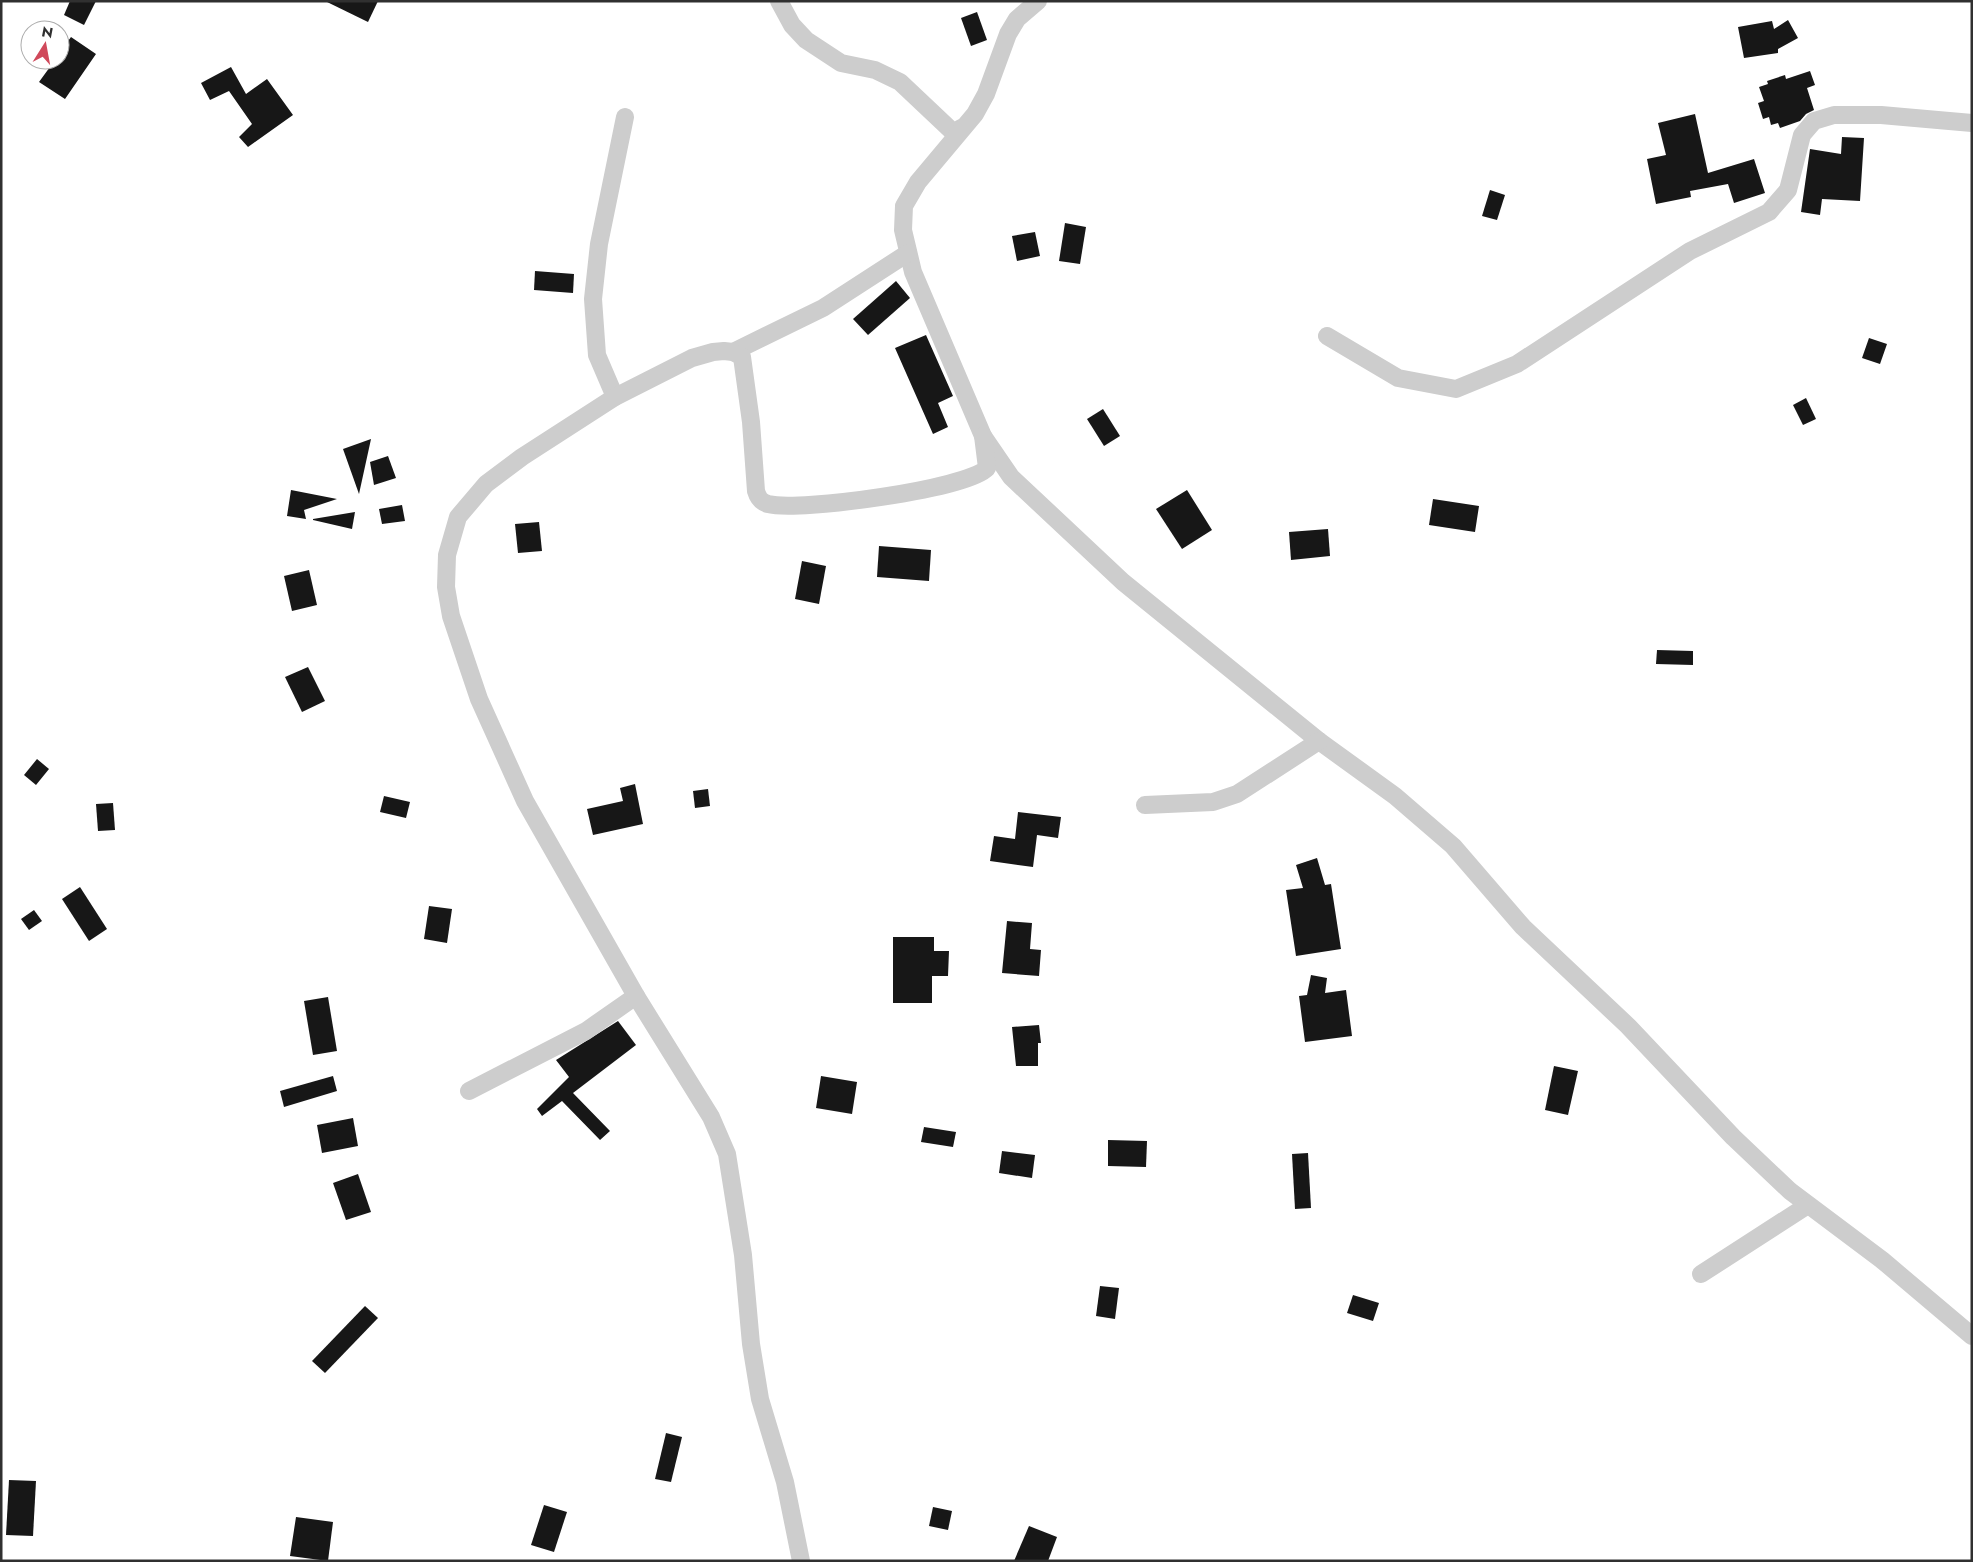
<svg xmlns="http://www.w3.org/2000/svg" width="1973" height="1562" viewBox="0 0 1973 1562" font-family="Jost,sans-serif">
<rect width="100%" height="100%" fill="#fff"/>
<g fill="#171717">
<path d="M70,1H96L84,25L64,15Z"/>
<path d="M325,1H378L368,22Z"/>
<path d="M977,12L987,40L971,46L961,18Z"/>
<path d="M1788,20L1798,38L1778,49V53L1744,58L1738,27L1772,21L1774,29Z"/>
<path d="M71,37L96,54L65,99L39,82L55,60H60V52Z"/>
<path d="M231,67L246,94L267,79L293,115L248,147L239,137L252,124L229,91L210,100L201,83Z"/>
<path d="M1810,71L1815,85L1807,88L1814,110L1806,114L1800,121L1780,128L1778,123L1771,125L1769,117L1763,119L1758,103L1764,101L1759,87L1768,84L1767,81L1785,75L1786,79Z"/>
<path d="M1695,114L1708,173L1754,159L1765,193L1734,203L1728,184L1690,191L1691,197L1656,204L1647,159L1666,155L1658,123Z"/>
<path d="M1842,137L1864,138L1860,201L1822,199L1820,215L1801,212L1810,149L1841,154Z"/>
<path d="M1490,190L1505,195L1497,220L1482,216Z"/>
<path d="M1065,223L1086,227L1080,264L1059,261Z"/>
<path d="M1035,232L1040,256L1017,261L1012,236Z"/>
<path d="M535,271L574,274L573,293L534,290Z"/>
<path d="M896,281L910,298L868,335L853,319Z"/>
<path d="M926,335L953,396L938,403L948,427L933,434L895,348Z"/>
<path d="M1869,338L1887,344L1880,364L1862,358Z"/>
<path d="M1806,398L1816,419L1803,425L1793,405Z"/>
<path d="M1103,409L1120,436L1104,446L1087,419Z"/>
<path d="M371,439L359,494L343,449Z"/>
<path d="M388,456L396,478L374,485L370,462Z"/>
<path d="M291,490L337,499L304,510L306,519L287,516Z"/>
<path d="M1187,490L1212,530L1182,549L1156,509Z"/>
<path d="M1433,499L1479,506L1475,532L1429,525Z"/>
<path d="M402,505L405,521L382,524L379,509Z"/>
<path d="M355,512L352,529L313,520V519Z"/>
<path d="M539,522L542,551L518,553L515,524Z"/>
<path d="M1328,529L1330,556L1291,560L1289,532Z"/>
<path d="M879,546L931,550L929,581L877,577Z"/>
<path d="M802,561L826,566L819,604L795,599Z"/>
<path d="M309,570L317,605L292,611L284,576Z"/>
<path d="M1657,650L1693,651V665L1656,664Z"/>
<path d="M308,667L325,701L302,712L285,677Z"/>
<path d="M37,759L49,769L36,785L24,775Z"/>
<path d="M635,784L643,824L593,835L587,809L623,801L620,788Z"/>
<path d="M708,789L710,806L695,808L693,791Z"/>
<path d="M384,796L410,802L406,818L380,812Z"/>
<path d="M113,803L115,830L98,831L96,804Z"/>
<path d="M1018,812L1061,817L1058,838L1037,835L1033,867L990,861L994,836L1015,839Z"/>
<path d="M1317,858L1325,885L1331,884L1341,949L1296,956L1286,890L1303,888L1296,865Z"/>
<path d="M80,887L107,929L89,941L62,899Z"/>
<path d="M429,906L452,909L447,943L424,939Z"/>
<path d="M34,910L42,921L29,930L21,919Z"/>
<path d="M1007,921L1032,923L1030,949L1041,950L1039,976L1002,973Z"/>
<path d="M893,937H934V951H949L948,976H932V1003H893Z"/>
<path d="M1311,975L1327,978L1325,993L1346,990L1352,1036L1305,1042L1299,996L1307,995Z"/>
<path d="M328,997L337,1051L313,1055L304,1001Z"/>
<path d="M618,1021L636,1045L573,1093L610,1131L600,1140L562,1101L542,1116L537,1109L569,1077L556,1060Z"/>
<path d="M1039,1025L1041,1043H1038V1066H1016L1012,1027Z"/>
<path d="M1554,1066L1578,1071L1568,1115L1545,1110Z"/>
<path d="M333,1076L337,1091L284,1107L280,1091Z"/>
<path d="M821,1076L857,1082L852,1114L816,1108Z"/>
<path d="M353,1118L358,1146L322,1153L317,1125Z"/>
<path d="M924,1127L956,1132L953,1147L921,1142Z"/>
<path d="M1108,1140L1147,1141L1146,1167L1108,1166Z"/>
<path d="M1002,1151L1035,1155L1032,1178L999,1173Z"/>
<path d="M1308,1153L1311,1208L1295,1209L1292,1154Z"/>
<path d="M358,1174L371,1212L346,1220L333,1183Z"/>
<path d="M1100,1286L1119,1288L1115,1319L1096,1316Z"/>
<path d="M1353,1295L1379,1303L1373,1321L1347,1313Z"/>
<path d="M365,1306L378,1318L325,1373L312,1361Z"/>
<path d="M666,1433L682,1437L671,1482L655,1479Z"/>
<path d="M9,1480L36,1481L33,1536L6,1535Z"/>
<path d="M544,1505L567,1512L554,1552L531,1545Z"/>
<path d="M933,1507L952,1511L948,1530L929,1526Z"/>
<path d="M296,1517L333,1522L328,1561L290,1556Z"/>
<path d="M1029,1526L1057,1537L1048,1561H1014Z"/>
</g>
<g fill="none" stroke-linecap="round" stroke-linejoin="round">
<g stroke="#cdcdcd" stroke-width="18">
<path d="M779,1L792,25L806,40L841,63L875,70L900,82L954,133L961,128"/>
<path d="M1038,1L1017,19L1008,34L986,94L975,114L918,182L904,206L903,230L913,272L983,436L1011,477L1123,582L1319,741L1395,796L1453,846L1523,927L1628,1026L1733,1137L1790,1191L1882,1260L1972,1336"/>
<path d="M1327,336L1398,378L1456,389L1517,364L1690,251L1769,212L1788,190L1802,135L1814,121L1834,115H1881L1972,123"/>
<path d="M733,352L823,308L908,253"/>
<path d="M615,397L597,355L593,299L599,244L625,117"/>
<path d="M1145,805L1213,802L1237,794L1319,741"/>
<path d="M469,1091L586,1031L636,996"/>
<path d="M1701,1274L1808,1205"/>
<path d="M801,1561L785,1482L760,1399L751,1344L743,1255L727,1154L711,1117L636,996L525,801L479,699L451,616L446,587L447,555L458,517L486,484L522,457L615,397L692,358L713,352L724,351L733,352L742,357L751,422L756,491C758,498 761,502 768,504C799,512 967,489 987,468L983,436"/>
</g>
</g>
<rect width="1973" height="1562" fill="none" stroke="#303030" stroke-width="5"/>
<g transform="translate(45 45) rotate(11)"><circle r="24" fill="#ffffff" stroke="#acacac"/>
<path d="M0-4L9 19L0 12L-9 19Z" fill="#d0495b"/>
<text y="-8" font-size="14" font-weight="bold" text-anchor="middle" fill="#303030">N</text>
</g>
</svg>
